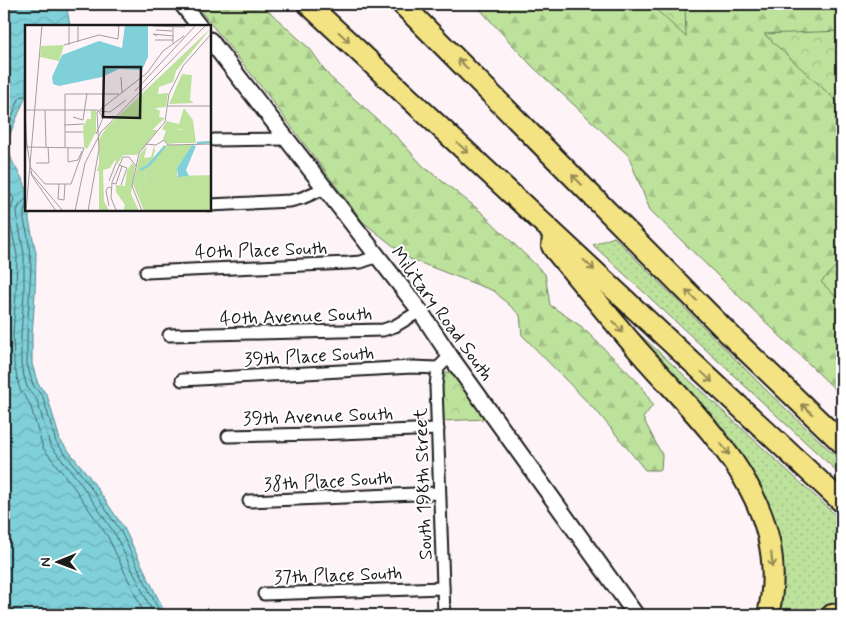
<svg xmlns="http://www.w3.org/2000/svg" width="846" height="619" viewBox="0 0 846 619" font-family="Mynerve,sans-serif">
<defs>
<pattern id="grass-dots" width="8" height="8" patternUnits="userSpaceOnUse" patternTransform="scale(1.25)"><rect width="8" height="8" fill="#bde29c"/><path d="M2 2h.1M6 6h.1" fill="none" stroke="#a2c186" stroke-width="1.8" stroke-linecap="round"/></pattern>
<pattern id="forest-firs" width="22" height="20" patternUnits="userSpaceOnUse" patternTransform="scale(1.25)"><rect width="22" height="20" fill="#bde29c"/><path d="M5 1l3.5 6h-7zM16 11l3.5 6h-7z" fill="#a2c186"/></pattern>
<pattern id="park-crowns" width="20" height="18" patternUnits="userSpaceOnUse" patternTransform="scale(1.25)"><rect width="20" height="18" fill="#bde29c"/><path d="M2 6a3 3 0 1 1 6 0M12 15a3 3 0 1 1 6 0" fill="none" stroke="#a2c186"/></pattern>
<pattern id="water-waves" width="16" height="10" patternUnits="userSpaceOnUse" patternTransform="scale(1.25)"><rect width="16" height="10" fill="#7fd0d9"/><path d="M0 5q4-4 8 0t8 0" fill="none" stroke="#6db2ba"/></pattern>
</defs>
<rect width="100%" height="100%" fill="#fef3f7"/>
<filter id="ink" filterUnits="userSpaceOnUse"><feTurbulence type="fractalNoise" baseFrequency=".02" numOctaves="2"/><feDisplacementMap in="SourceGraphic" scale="10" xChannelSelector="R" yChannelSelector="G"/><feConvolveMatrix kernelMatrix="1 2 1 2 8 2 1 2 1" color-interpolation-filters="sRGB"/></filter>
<g filter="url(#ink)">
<g fill="url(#grass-dots)" stroke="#6c7f5c">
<path d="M614,237L767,391L842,462V476L593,245Z"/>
<path d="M621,317L842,521V606H830L810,615H777L783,587L779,537L757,481Z"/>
</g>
<g fill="url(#forest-firs)" stroke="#6c7f5c">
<path d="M195,4H261L311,50L329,76L399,139L423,166L479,210L545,274L550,305L582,327L639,383L653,405L643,418L662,455L661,470H645L600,415L522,335L520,315L494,291L410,259L363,222L263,89Z"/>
<path d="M475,4H842V396L650,210L628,155L532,66Z"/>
</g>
<g fill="url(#park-crowns)" stroke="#6c7f5c">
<path d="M650,4H685L686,37Z"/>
<path d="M842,31V106L764,34Z"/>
<path d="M842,260V302L821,282Z"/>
<path d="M450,372L454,374L484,419L443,421L442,377L446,373Z"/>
</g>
<path fill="url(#water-waves)" stroke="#57888d" d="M4,4H66L70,26H26V96L10,134L7,148L13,163L24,182L26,189V210H29V220L36,253L35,294L32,335V364L38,384L47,395L60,440L88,475L124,528L166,615H4Z"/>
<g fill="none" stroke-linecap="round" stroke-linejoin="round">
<g stroke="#446468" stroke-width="1">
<path d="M4,141L6,132L19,99L22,96H26"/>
<path d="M4,185L14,199L10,212V222L17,255L16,293L13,334L14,364L20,390L30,404L43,448L73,486L108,537L145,615"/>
<path d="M26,199L20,204L17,211L18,221L24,254V293L21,335V365L27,387L37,400L50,445L79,481L115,534L154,615"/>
<path d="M26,206L24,210V220L28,237L31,265L27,335V364L33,385L43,397L56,442L84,478L120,530L161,615"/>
</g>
<g stroke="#1c1c1c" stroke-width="15">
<g id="minor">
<path d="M214,140L288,139"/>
<path d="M210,205L290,201L302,198L325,188"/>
<path d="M146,272L348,263L361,262L378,256"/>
<path d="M169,335L383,330L395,326L420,311"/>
<path d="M182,380L412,367L438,368"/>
<path d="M228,436L316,434L438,429"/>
<path d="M249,501L439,493"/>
<path d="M264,594L443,588"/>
<path d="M444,615L436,386L438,368L450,356"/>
</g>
</g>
<g stroke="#1c1c1c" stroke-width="19">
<g id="secondary">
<path d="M182,4L199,26"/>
<path d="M210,40L420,311L450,356L636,615"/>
</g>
</g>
<g stroke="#1c1c1c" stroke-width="24">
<g id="motorway">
<path d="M308,4L842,502"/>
<path d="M402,4L734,339L842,443"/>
<path d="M553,236L552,246L554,249C584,285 613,322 644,357C710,431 794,506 768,615"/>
<path d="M832,615L842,614"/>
</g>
</g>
<use href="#minor" stroke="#fff" stroke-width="11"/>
<use href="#secondary" stroke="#fff" stroke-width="15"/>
<use href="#motorway" stroke="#f4e382" stroke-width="20"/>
</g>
<defs><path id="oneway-shaft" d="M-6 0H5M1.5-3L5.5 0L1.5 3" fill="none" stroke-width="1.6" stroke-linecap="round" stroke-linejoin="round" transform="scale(1.25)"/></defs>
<g stroke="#938954">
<use href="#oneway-shaft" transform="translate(344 37) rotate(43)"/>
<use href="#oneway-shaft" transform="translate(463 64) rotate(-135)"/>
<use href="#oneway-shaft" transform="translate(463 148) rotate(43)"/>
<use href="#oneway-shaft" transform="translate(577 180) rotate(-135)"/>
<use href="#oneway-shaft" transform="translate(589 265) rotate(43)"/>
<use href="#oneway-shaft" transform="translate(691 295) rotate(-135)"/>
<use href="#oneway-shaft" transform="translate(618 327) rotate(51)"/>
<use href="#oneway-shaft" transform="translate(707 377) rotate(43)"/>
<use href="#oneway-shaft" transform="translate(807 409) rotate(-136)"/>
<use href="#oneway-shaft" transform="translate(725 449) rotate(53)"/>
<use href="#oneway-shaft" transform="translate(772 560) rotate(84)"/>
</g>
</g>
<g text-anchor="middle" stroke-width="4" stroke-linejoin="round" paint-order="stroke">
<g font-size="19" fill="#1c1c1c" stroke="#fff">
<text transform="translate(261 249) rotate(-2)" y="7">40th Place South</text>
<text transform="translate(443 313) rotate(54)" y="7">Military Road South</text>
<text transform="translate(296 315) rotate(-2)" y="7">40th Avenue South</text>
<text transform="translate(309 355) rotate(-3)" y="7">39th Place South</text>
<text transform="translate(318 415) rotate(-2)" y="7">39th Avenue South</text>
<text transform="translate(328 480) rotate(-3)" y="7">38th Place South</text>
<text transform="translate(422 484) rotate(-92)" y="7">South 198th Street</text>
<text transform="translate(338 574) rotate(-2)" y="7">37th Place South</text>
</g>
</g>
<g transform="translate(25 25)">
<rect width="186" height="186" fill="#fef3f7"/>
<path d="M157,49L167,50L165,75L169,78L144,79ZM115,158H152V186H119L114,174Z" fill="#bde29c"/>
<path d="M186,3L151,46L148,57L134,62L133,69L143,68L141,82L130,83L135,86L134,92L140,93L127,105H133L112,130H98L92,140L90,135L85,143L78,145L79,176L84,186H74V114L82,102ZM159,83L168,95L160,104H153V118L143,119L138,114L141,106L137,104L142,96L154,99ZM66,85L71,86V107L62,124L59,122L58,102L62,94H66ZM122,121L119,133L126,132L129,121L130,125L128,134L120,143L121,159H115L114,174L108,159L115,129ZM107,138L110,141L106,169L114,186H98L100,180L91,167V160L100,161L102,146Z" fill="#bde29c"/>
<path d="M168,95L171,118H153L151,105L160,104ZM141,120H167L152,143V158L121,159L120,143Z" fill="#bde29c"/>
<path d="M39,20L34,36L15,32L16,21ZM129,65L133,83L126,79V83H113ZM113,88V128L77,129V146H72L84,103L93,93L98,91L104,97ZM186,150V186H152V151Z" fill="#bde29c"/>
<path d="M100,0H123V32L117,45L94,44L77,52L34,61L28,59L27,52L37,30L74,16L97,23ZM167,120L171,121L161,145L164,151L153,152L152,143Z" fill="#7fd0d9"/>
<path fill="none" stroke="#7fd0d9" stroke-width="2.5" d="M172,118L187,117M115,145L124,140L140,121"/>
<path fill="none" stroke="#a49d9f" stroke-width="1" d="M53,0V17M128,1L160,2M148,1V18M131,5L147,6M132,11L128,9L148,11M130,15H148M39,20L74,10L93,14L94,1L80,0M44,20V0M96,52L97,67M110,66L171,0M143,81H187M0,85L2,122M0,85H73M20,85L21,122M75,86L85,87L101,75M48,92L58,95L62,68M39,100L59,99M40,107H58M0,108L7,151L31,186M71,109L78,93L73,85M120,119L131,120L139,115L143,120L187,119M0,122L59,123L46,159H20L5,142M40,122V69H94M43,122V137L53,135L57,126M11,138H24L23,122M94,140L102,143L96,160M5,147L38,186M84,156L91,138M87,158L91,159L97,141M34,159L33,174L39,175L40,159M84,181L81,166L83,162L86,163M1,186L17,0M50,186L60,138L76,107L181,0M63,186L74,124L72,87L122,48L138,26L159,11M95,186L91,185L86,173L87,157L98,132H104L111,141M117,186L107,161L114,128L140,97L144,69L158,41L187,8"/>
<path fill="#1c1c1c" fill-opacity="0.15" stroke="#1c1c1c" stroke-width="2.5" d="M79,42H116L115,93L78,92Z"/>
<rect width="186" height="186" fill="none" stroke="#1c1c1c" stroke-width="2.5"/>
</g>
<rect width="846" height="619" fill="none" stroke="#fff" stroke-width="20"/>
<rect x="10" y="10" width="826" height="599" fill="none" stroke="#1c1c1c" stroke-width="2" filter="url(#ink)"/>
<g transform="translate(58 562) rotate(269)" stroke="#ffffff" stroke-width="4" paint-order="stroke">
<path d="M0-4L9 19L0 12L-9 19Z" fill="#1c1c1c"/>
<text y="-8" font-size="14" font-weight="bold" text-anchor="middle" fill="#1c1c1c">N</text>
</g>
</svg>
